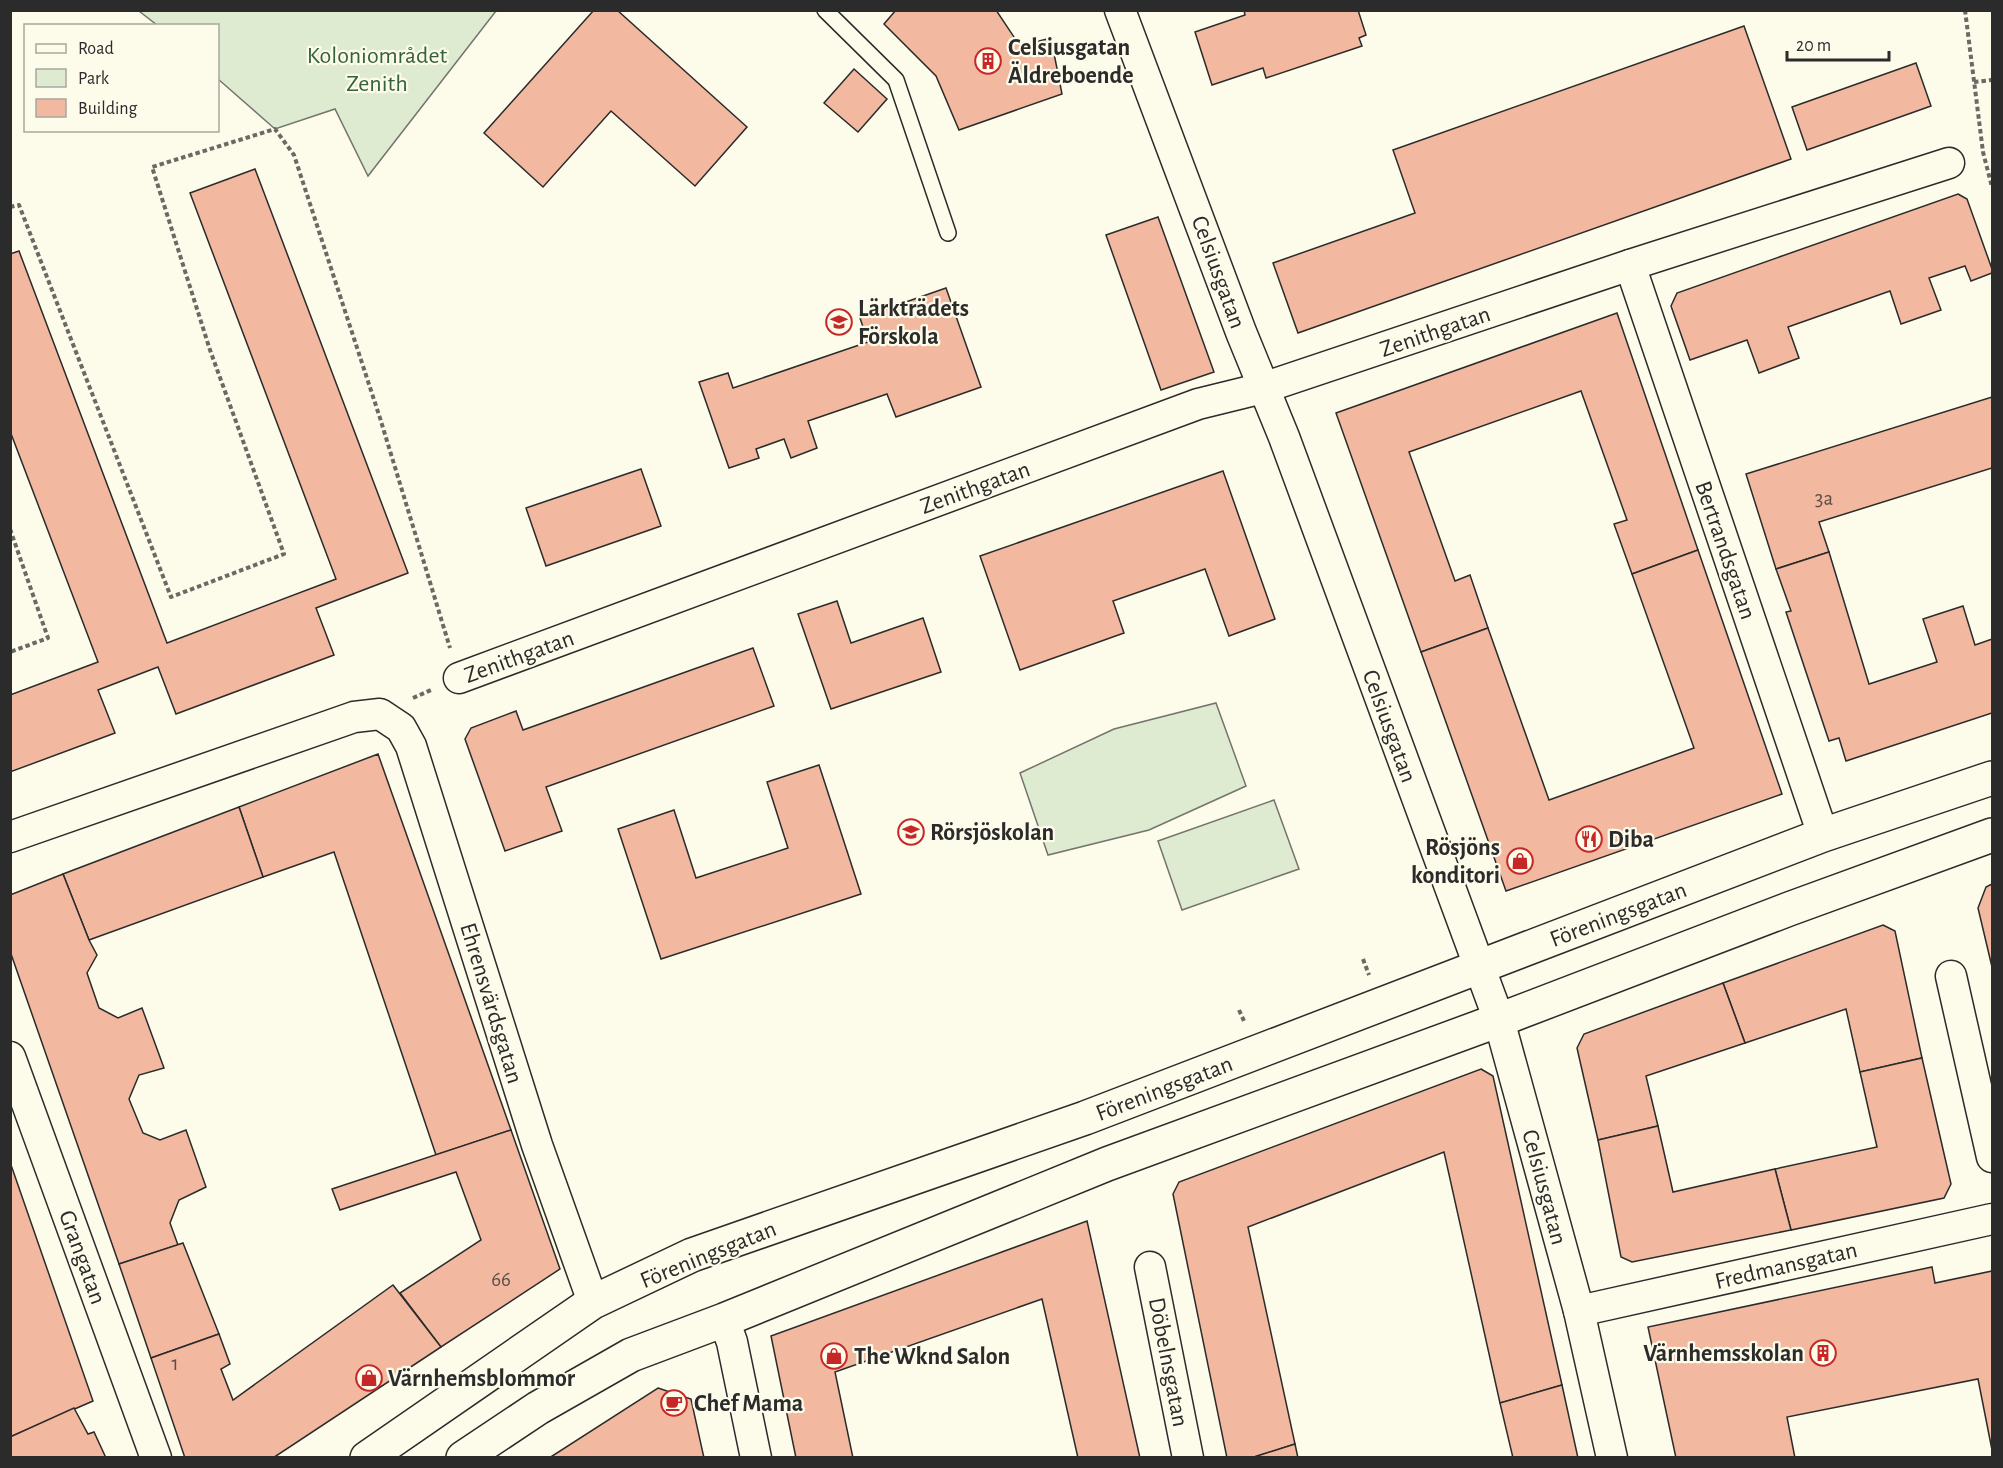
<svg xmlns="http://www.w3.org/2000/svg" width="2003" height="1468" viewBox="0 0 2003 1468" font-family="'Alegreya Sans',sans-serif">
<rect width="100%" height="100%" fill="#fdfbea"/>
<g fill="#deebd1" stroke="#74746e" stroke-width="1.5">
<path d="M139,11H496L368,176L335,109L275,129L218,79V26L157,25Z"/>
<path d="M1216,703L1246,786L1149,830L1048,855L1020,773L1114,729Z"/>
<path d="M1274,800L1299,869L1182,910L1158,841Z"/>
</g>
<g fill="#f2b8a0" stroke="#2b2b2b" stroke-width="1.5">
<path d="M594,10H617L747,127L695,186L611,111L543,187L484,133Z"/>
<path d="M896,10H996L1020,46L1051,38L1062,94L959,130L936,76L884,24Z"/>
<path d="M1244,10H1358L1366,35L1359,38L1362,46L1266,78L1263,68L1212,85L1195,32L1245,15Z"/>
<path d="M1744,26L1791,159L1298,333L1273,263L1415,213L1393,150Z"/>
<path d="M1916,63L1931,106L1807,150L1792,107Z"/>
<path d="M854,69L887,99L858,132L824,103Z"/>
<path d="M255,169L408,573L316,608L334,655L176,714L158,667L98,690L115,733L10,772V695L98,662L10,431V254L19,251L167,643L336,579L190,193Z"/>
<path d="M1958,194L1967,199L1992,269V273L1971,281L1965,266L1929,278L1941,310L1901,324L1890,291L1788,327L1799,358L1759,373L1747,340L1690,360L1671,306L1677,293Z"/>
<path d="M1158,217L1214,372L1161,390L1106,235Z"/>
<path d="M946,288L981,387L896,417L887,394L808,421L817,448L791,458L784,439L756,449L759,458L729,468L699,382L728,373L733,388L868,342L860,318Z"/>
<path d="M1617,313L1698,550L1632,574L1614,524L1627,520L1581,391L1409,452L1455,581L1470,575L1488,628L1421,652L1336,413Z"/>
<path d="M1992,397V468L1819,522L1829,552L1776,569L1746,474Z"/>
<path d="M641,469L661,526L546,566L526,508Z"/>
<path d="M1223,471L1275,619L1229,636L1205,569L1113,601L1124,633L1020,670L980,556Z"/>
<path d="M1698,550L1782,794L1506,891L1421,652L1488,628L1549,800L1694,748L1632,574Z"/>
<path d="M1829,552L1869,684L1937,662L1923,619L1963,606L1975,645L1992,639V713L1846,761L1839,738L1829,741L1786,612L1791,611L1776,569Z"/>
<path d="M837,601L851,643L923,618L941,672L831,709L798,614Z"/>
<path d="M753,648L774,706L546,787L562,831L505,851L465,739L471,728L516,711L523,730Z"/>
<path d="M378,754L511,1130L436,1155L334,852L263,877L239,807Z"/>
<path d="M819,765L861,894L661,959L618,829L674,810L696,878L788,848L767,782Z"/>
<path d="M239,807L263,877L89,940L63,874Z"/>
<path d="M63,874L89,940L97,955L87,973L99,1008L118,1018L142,1008L164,1068L139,1075L129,1099L143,1133L160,1140L186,1130L206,1187L179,1200L170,1223L178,1245L119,1264L10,951V895Z"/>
<path d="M1992,884V967L1978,908L1986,887Z"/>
<path d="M1883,925L1895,931L1922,1058L1860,1072L1846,1009L1745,1043L1723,983Z"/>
<path d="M1723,983L1745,1043L1646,1076L1658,1126L1598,1140L1577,1048L1584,1034Z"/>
<path d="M1922,1058L1951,1184L1944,1198L1791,1230L1775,1169L1877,1147L1860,1072Z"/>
<path d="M1481,1069L1493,1076L1562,1385L1500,1403L1444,1152L1248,1227L1295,1444L1251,1458H1227L1173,1194L1179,1182Z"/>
<path d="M1658,1126L1673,1192L1775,1169L1791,1230L1632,1262L1621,1257L1598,1140Z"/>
<path d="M511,1130L560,1269L441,1347L400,1293L481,1240L456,1172L340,1210L332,1189Z"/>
<path d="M10,1162L93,1401L10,1437Z"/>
<path d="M1087,1221L1140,1458H1078L1042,1299L835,1372L853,1458H796L771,1336Z"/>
<path d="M183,1243L219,1334L151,1358L119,1264Z"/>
<path d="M1932,1267L1935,1283L1992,1271V1450L1978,1379L1787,1417L1795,1458H1676L1648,1327Z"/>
<path d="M393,1285L441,1347L273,1458H185L151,1358L219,1334L230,1364L221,1369L233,1400Z"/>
<path d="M1562,1385L1578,1458H1513L1500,1403Z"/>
<path d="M658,1388L691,1399L704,1458H549Z"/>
<path d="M74,1408L88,1434L94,1432L106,1458H10V1437Z"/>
<path d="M1295,1444L1298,1458H1251Z"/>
</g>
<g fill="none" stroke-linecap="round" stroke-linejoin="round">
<g stroke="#2b2b2b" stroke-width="18">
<path id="lane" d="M825,10L896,80L948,233"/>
</g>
<g stroke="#2b2b2b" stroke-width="33">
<g id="street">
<path d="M1120,10L1241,332L1284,437L1499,1020L1579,1311L1612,1458"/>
<path d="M1630,265L1823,835"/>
<path d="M459,678L1198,404L1263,388L1630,265L1949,163"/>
<path d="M10,837L354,717L380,714L401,728L411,746L537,1145L593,1302"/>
<path d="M1951,976L1992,1157"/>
<path d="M10,1057L156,1458"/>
<path d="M1150,1267L1188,1458"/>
<path d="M1579,1311L1992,1219"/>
<path d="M724,1320L732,1342L756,1458"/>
</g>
</g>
<g stroke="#2b2b2b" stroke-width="36">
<g id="secondary">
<path d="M367,1458L593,1302L692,1255L1085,1118L1823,835L1992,778"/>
<path d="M463,1458L538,1408L631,1355L724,1320L1107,1164L1499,1020L1789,909L1992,835"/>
</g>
</g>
<g stroke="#6a6964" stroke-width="4" stroke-dasharray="4.5 3" stroke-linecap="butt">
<path d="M1965,10L1983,152L1992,187"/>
<path d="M1974,82L1992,80"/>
<path d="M10,207L19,205L171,597L284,554L210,350L152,167L275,129L294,155L380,418L450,648"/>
<path d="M10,529L48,638L10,652"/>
<path d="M413,698L431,690"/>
<path d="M1363,959L1369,975"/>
<path d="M1239,1010L1244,1021"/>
</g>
<use href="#lane" stroke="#fdfbea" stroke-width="15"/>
<use href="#street" stroke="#fdfbea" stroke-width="30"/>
<use href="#secondary" stroke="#fdfbea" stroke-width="33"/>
</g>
<defs>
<g id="building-ring" transform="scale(1.35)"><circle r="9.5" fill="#fdfbea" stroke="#c62828" stroke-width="1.5"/><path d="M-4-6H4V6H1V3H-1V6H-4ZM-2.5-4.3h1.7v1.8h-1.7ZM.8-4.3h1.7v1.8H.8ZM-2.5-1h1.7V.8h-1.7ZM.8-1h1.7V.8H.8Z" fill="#c62828"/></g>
<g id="school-ring" transform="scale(1.35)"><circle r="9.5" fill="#fdfbea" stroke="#c62828" stroke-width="1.5"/><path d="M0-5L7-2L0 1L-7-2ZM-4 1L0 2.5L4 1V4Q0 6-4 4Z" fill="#c62828"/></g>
<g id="restaurant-ring" transform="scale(1.35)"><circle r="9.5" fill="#fdfbea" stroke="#c62828" stroke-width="1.5"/><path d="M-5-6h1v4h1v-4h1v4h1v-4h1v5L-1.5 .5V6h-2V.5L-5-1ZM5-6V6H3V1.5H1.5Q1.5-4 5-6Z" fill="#c62828"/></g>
<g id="shop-ring" transform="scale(1.35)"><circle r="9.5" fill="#fdfbea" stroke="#c62828" stroke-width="1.5"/><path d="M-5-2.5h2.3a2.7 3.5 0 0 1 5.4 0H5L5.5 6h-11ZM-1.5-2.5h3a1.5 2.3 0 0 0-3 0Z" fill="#c62828"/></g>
<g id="cafe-ring" transform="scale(1.35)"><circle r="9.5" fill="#fdfbea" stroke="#c62828" stroke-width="1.5"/><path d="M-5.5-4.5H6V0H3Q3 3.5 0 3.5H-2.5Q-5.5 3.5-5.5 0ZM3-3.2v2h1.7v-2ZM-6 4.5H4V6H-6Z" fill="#c62828"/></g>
</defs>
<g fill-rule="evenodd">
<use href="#building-ring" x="988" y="61"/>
<use href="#school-ring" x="839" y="322"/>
<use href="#school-ring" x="911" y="832"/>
<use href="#restaurant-ring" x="1589" y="839"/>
<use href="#shop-ring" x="1520" y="861"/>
<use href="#building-ring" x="1823" y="1353"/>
<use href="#shop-ring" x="834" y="1356"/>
<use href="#shop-ring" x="369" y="1378"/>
<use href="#cafe-ring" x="674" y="1403"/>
</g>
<g text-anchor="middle" stroke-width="4.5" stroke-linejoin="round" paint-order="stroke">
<g font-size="21" fill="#5d4e48">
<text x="1824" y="505">3a</text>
<text x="501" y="1286">66</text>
<text x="175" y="1370">1</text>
</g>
<g font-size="24" font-weight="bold" fill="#2b2b2b" stroke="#fdfbea" text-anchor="start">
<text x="1008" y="55">Celsiusgatan<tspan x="1008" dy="28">Äldreboende</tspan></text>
<text x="858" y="316">Lärkträdets<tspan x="858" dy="28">Förskola</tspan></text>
<text x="930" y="840">Rörsjöskolan</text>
<text x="1608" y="847">Diba</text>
<text x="1500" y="855" text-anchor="end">Rösjöns<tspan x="1500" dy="28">konditori</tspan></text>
<text x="1804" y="1361" text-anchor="end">Värnhemsskolan</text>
<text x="854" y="1364">The Wknd Salon</text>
<text x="388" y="1386">Värnhemsblommor</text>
<text x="694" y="1411">Chef Mama</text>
</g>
<g font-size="24" fill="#34623c" stroke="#fdfbea">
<text x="377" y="63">Koloniområdet<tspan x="377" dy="28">Zenith</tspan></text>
</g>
<g font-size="24" fill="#2b2b2b" stroke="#fdfbea">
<text transform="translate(1219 272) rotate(70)" y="8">Celsiusgatan</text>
<text transform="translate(1435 331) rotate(-19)" y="8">Zenithgatan</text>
<text transform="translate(975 487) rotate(-20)" y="8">Zenithgatan</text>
<text transform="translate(1726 550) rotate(71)" y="8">Bertrandsgatan</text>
<text transform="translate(519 656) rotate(-20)" y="8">Zenithgatan</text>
<text transform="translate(1390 726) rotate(70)" y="8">Celsiusgatan</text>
<text transform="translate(1618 914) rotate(-21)" y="8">Föreningsgatan</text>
<text transform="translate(492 1003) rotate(73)" y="8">Ehrensvärdsgatan</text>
<text transform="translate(1164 1088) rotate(-21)" y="8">Föreningsgatan</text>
<text transform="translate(1545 1187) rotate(75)" y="8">Celsiusgatan</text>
<text transform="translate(708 1254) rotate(-22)" y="8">Föreningsgatan</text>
<text transform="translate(83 1257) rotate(70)" y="8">Grangatan</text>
<text transform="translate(1786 1265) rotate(-13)" y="8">Fredmansgatan</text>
<text transform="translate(1169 1362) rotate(79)" y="8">Döbelnsgatan</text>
</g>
</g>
<rect width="2003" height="1468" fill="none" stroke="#2b2b2b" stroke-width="24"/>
<rect x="24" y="24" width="195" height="108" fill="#fdfbea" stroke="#a9a89e" stroke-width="1.5"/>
<rect x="36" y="44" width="30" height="9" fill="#fdfbea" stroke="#a9a89e" stroke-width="1.5"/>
<text x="78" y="54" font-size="18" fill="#2b2b2b">Road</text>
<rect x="36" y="69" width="30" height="18" fill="#deebd1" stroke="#a9a89e" stroke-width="1.5"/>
<text x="78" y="84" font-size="18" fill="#2b2b2b">Park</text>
<rect x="36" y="99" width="30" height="18" fill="#f2b8a0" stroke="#a9a89e" stroke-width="1.5"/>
<text x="78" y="114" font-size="18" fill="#2b2b2b">Building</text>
<path d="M1787 51v9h102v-9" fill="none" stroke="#2b2b2b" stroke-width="3"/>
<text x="1796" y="51" font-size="18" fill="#2b2b2b" stroke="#fdfbea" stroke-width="4.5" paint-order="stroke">20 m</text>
</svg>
